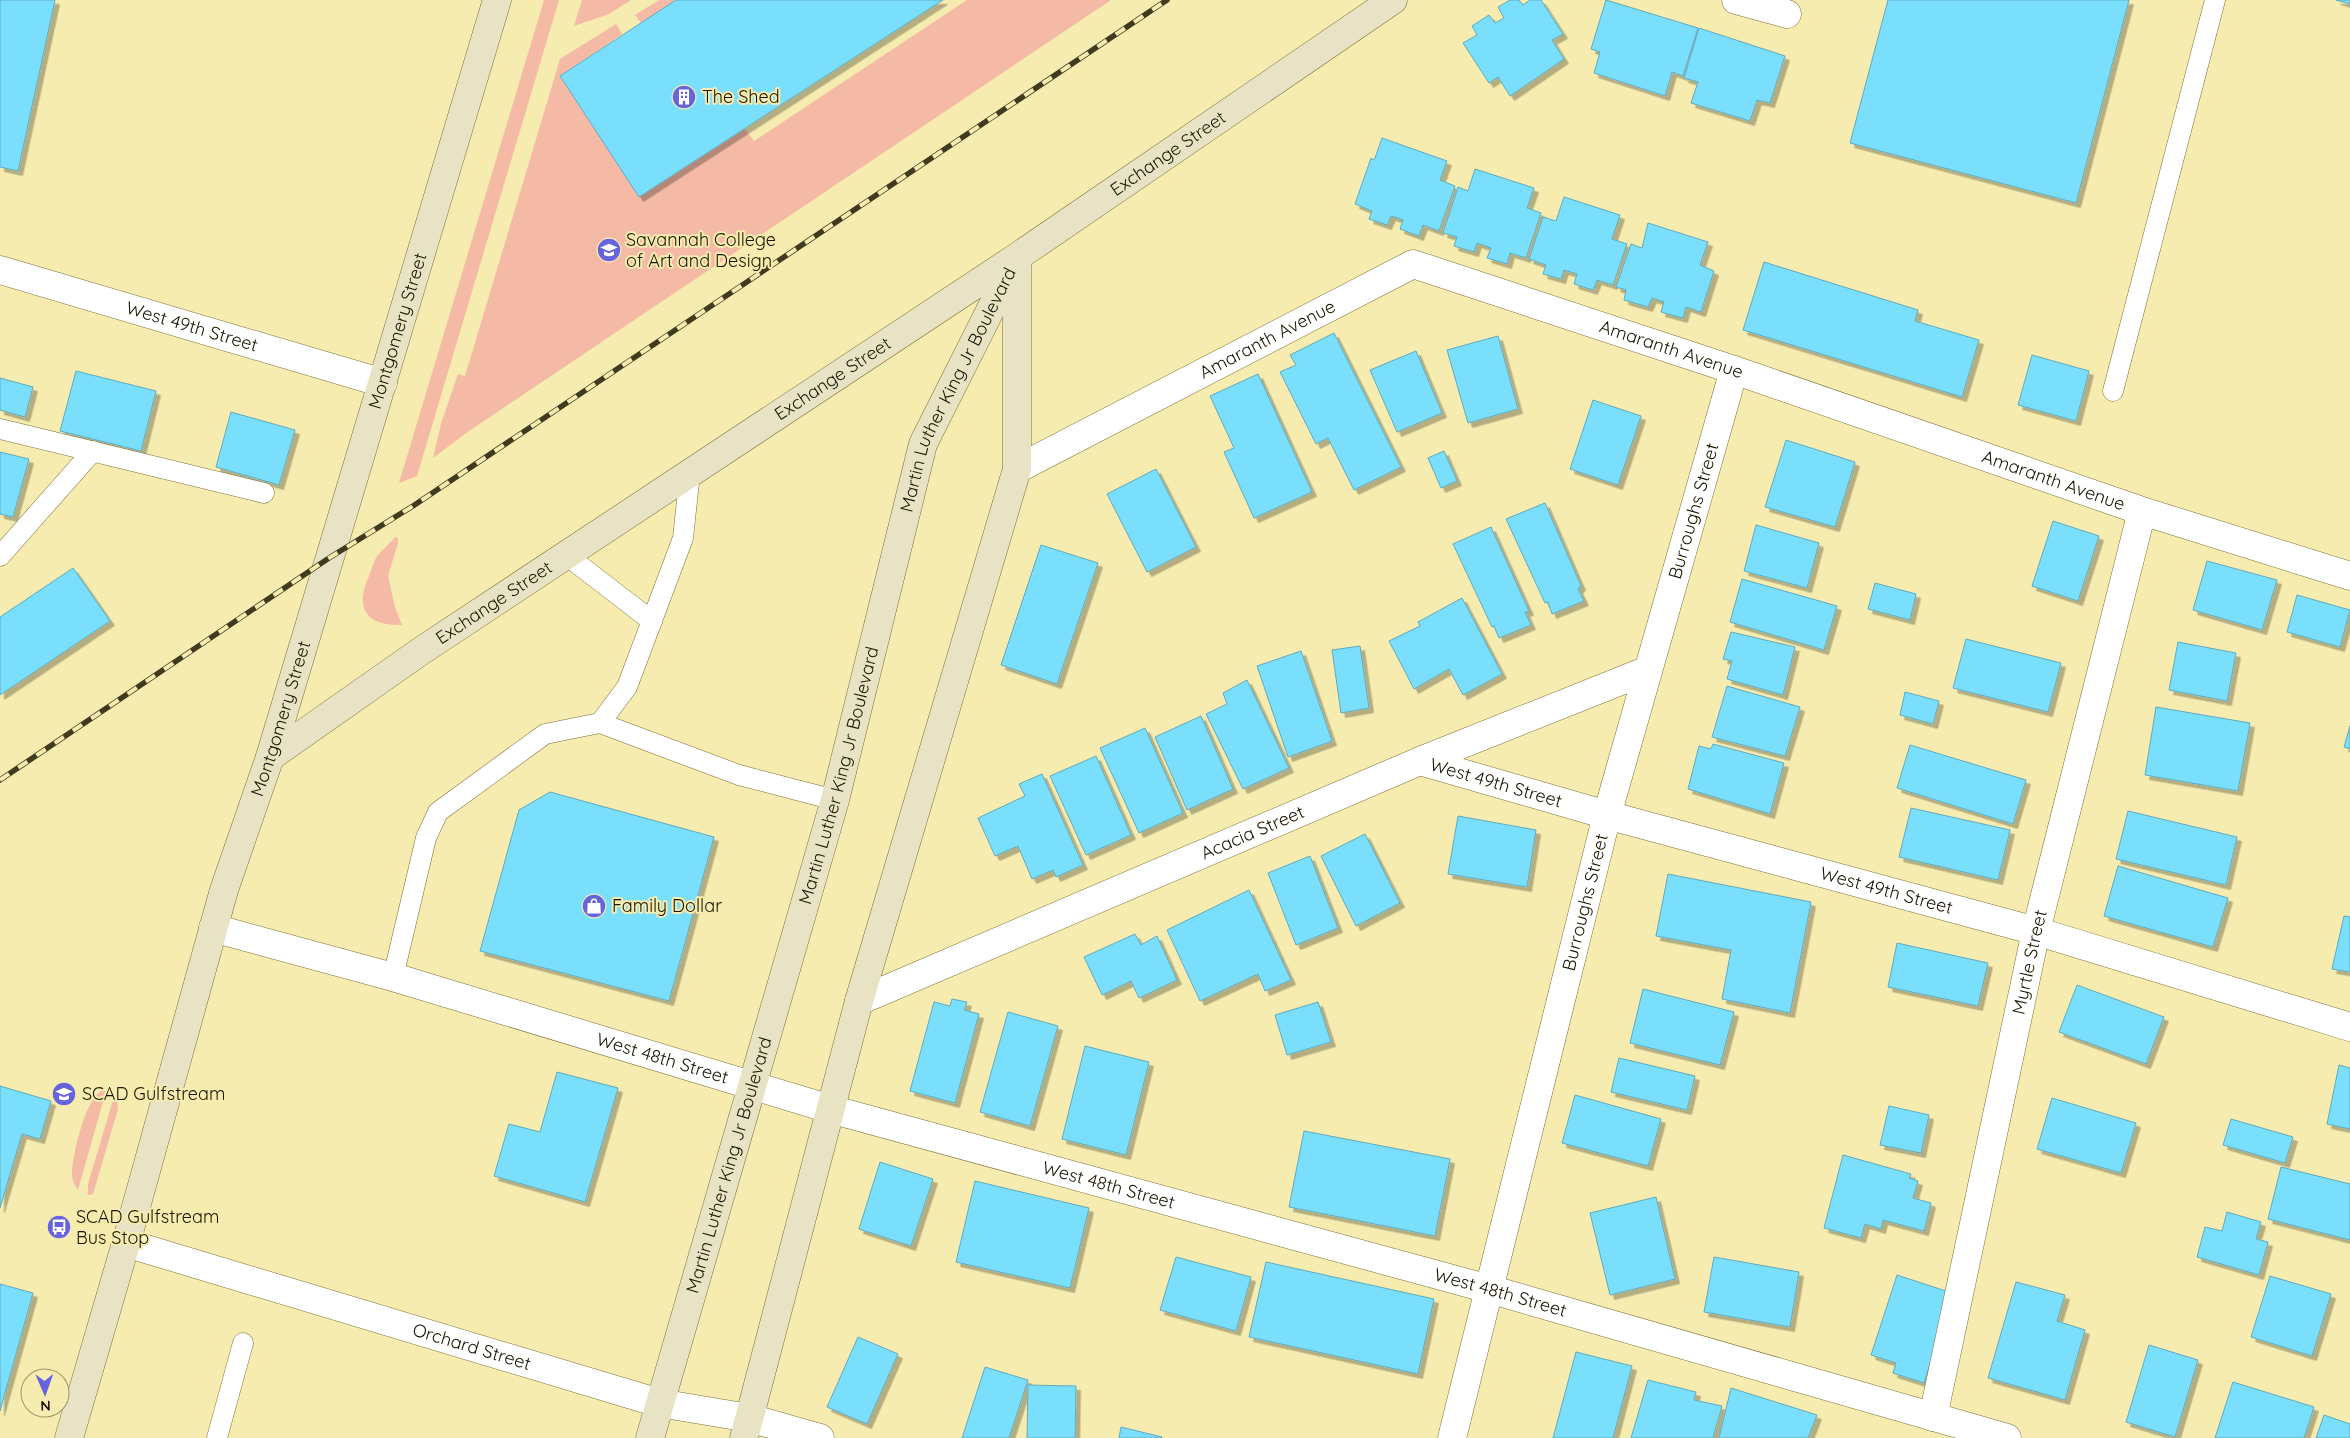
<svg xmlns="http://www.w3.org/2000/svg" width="2350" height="1438" viewBox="0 0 2350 1438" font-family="Quicksand,sans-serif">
<defs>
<filter id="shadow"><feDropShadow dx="4.5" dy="4.5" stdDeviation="0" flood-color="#0004"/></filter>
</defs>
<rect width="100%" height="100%" fill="#f6ecaf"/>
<g fill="#f5baa5">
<path d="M544,0H559L417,476L399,483Z"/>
<path d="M582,0H631L609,14L574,26Z"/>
<path d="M659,0H676L641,23L635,15Z"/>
<path d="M967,0H1111L469,431L433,458L441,424L458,374L465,376L560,59L616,24L622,34L560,76L639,197L745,129L754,141Z"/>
<path d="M395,537L398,538V543L388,576L395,607L402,625C367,626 354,609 369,576C372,569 374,559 379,554C384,548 390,544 395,537Z"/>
<path d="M101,1091H106L78,1190C75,1185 71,1179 72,1172C73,1153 85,1101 101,1091Z"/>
<path d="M113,1100H117L118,1109L93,1194L88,1195V1184Z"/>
</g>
<g fill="#79dffd" stroke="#61a9bf" filter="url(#shadow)">
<path d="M0,0H55L18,171L0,167Z"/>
<path d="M676,0H943L639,197L560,76Z"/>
<path d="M1510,0H1519L1523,5L1530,0H1541L1563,34L1552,40L1564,59L1510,96L1498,77L1489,83L1463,43L1477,35L1472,26L1489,15L1495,23L1504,18L1498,7Z"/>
<path d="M1606,0L1698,28L1683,76L1672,72L1665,96L1594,73L1600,52L1591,49Z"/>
<path d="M1888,0H2129L2076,203L1850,143Z"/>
<path d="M2336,0H2350V4Z"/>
<path d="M1699,28L1785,56L1770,103L1757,100L1750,121L1691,103L1698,82L1684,78Z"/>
<path d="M1382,138L1447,161L1440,180L1455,186L1439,231L1423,225L1419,236L1400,229L1403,220L1391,216L1387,225L1369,219L1372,211L1355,204L1371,158L1373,160L1375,158Z"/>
<path d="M1475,169L1534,188L1527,208L1541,213L1526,258L1510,253L1507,264L1487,258L1491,248L1477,243L1474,252L1454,246L1457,237L1443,233L1458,187L1468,191Z"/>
<path d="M1564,197L1620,215L1612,239L1627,244L1613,285L1597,280L1593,290L1574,284L1577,274L1564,270L1561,279L1543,274L1546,265L1529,259L1543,217L1556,221Z"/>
<path d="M1648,223L1708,242L1700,265L1714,271L1701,312L1686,307L1683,318L1661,312L1664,302L1652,298L1648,307L1624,300L1626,290L1616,287L1631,244L1642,248Z"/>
<path d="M1764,262L1918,310L1915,321L1979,340L1962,397L1743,330Z"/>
<path d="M1334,333L1401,467L1354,490L1328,438L1316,444L1280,372L1296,365L1290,355Z"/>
<path d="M1498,336L1518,409L1468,423L1447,350Z"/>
<path d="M1416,351L1442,413L1397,432L1370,370Z"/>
<path d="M2032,355L2089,371L2076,421L2018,405Z"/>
<path d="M76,371L156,391L141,451L60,431Z"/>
<path d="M1258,374L1312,492L1254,518L1224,452L1234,448L1210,396Z"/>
<path d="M0,378L33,387L25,417L0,410Z"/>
<path d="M1593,400L1641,416L1618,485L1570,469Z"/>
<path d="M231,412L295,430L279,485L216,467Z"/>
<path d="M1786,440L1855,462L1835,527L1765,507Z"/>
<path d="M1444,451L1457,481L1441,488L1428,458Z"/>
<path d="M0,452L29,459L13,517L0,514Z"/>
<path d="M1156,469L1196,547L1147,572L1107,494Z"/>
<path d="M1545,503L1581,586L1578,589L1584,601L1552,614L1548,602L1545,603L1506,519Z"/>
<path d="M2053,521L2099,536L2078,601L2032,586Z"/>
<path d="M1756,525L1819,543L1807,588L1744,571Z"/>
<path d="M1491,527L1529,611L1525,612L1531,625L1499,638L1494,626L1492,627L1453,544Z"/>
<path d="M1041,545L1098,563L1057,684L1001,665Z"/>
<path d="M2207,561L2277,580L2262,630L2193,610Z"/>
<path d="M73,568L110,621L0,695V617Z"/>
<path d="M1742,579L1837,606L1824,650L1730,622Z"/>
<path d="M1875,583L1916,594L1910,620L1868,609Z"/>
<path d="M2297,595L2350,610L2340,647L2287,632Z"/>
<path d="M1462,598L1502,674L1463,695L1449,669L1414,689L1389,641L1420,626L1418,622Z"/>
<path d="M1731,632L1795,647L1783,695L1727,679L1732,661L1723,659Z"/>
<path d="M1966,639L2061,663L2048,712L1953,688Z"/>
<path d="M2178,642L2236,653L2227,701L2169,690Z"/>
<path d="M1360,646L1369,708L1341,713L1332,650Z"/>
<path d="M1301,651L1332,741L1288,757L1257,666Z"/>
<path d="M1247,680L1289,768L1243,789L1206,714L1227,704L1223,693Z"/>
<path d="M1727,686L1800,707L1785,756L1712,737Z"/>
<path d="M1905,692L1939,701L1933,724L1900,715Z"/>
<path d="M2156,707L2250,723L2238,791L2145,775Z"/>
<path d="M1201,716L1233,789L1187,810L1155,737Z"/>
<path d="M2350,726V749L2344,747Z"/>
<path d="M1145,728L1183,813L1139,833L1100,748Z"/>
<path d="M1713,744L1784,763L1770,814L1688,789L1699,746L1711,749Z"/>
<path d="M1910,745L2026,780L2013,824L1897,788Z"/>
<path d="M1096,756L1131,835L1086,855L1050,776Z"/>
<path d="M1042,774L1083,865L1056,877L1053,870L1032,879L1018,846L995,856L978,818L1025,796L1019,784Z"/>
<path d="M550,792L714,837L669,1001L480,951L519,810Z"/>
<path d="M1911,808L2010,830L1998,880L1899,857Z"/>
<path d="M2128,811L2237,837L2226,885L2116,859Z"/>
<path d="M1458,816L1536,830L1527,887L1448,874Z"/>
<path d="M1365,834L1400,903L1356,926L1321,856Z"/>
<path d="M1310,856L1338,928L1296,945L1268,873Z"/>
<path d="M2118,866L2228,898L2213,947L2104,916Z"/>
<path d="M1668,874L1811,902L1790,1013L1722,999L1731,950L1656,936Z"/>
<path d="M1249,890L1291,980L1265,991L1258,974L1200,1001L1167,930Z"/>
<path d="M2344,916L2350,917V972L2332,969Z"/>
<path d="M1135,934L1141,945L1157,936L1177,980L1139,998L1131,981L1102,995L1084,957Z"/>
<path d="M1897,943L1988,963L1978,1006L1888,987Z"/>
<path d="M2077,985L2164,1017L2146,1064L2059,1032Z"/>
<path d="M1643,989L1734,1012L1720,1065L1630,1043Z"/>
<path d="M952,999L967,1002L964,1010L979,1014L955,1103L910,1091L934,1002L950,1006Z"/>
<path d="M1318,1002L1331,1042L1287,1055L1275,1015Z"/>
<path d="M1008,1012L1058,1026L1030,1126L980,1112Z"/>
<path d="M1085,1046L1149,1062L1126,1155L1062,1139Z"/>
<path d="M1619,1058L1695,1076L1687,1110L1611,1092Z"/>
<path d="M2339,1065L2350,1068V1129L2327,1124Z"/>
<path d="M557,1072L618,1088L585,1202L494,1176L509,1124L540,1132Z"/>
<path d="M0,1086L51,1101L40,1139L22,1134L0,1208Z"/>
<path d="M1575,1095L1661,1119L1648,1166L1562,1143Z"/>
<path d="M2052,1098L2136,1123L2121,1173L2037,1149Z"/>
<path d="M1889,1106L1929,1115L1921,1153L1880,1145Z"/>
<path d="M2231,1119L2293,1137L2285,1163L2223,1145Z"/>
<path d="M1304,1131L1450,1159L1435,1236L1289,1207Z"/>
<path d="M1843,1155L1911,1174L1909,1178L1918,1181L1913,1198L1931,1203L1924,1231L1883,1220L1881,1229L1865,1224L1861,1238L1824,1228Z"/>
<path d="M880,1162L933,1179L911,1246L859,1229Z"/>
<path d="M2281,1167L2350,1184V1240L2268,1219Z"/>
<path d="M975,1181L1089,1208L1070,1288L956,1262Z"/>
<path d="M1656,1197L1675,1279L1610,1295L1590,1213Z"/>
<path d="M2227,1212L2261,1222L2256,1239L2268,1242L2259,1275L2197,1257L2205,1227L2222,1231Z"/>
<path d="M1176,1257L1251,1277L1236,1331L1160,1310Z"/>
<path d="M1714,1257L1799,1272L1790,1327L1704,1312Z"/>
<path d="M1266,1262L1434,1299L1418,1374L1249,1337Z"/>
<path d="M1897,1275L1952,1293L1924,1383L1893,1373L1896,1363L1871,1355Z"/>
<path d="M2270,1276L2331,1294L2312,1356L2251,1337Z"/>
<path d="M2016,1282L2065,1295L2057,1321L2085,1330L2065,1400L1988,1378Z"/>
<path d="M0,1284L33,1293L0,1411Z"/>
<path d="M858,1337L898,1354L867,1424L827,1407Z"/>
<path d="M2149,1345L2198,1360L2175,1437L2126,1422Z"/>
<path d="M1576,1352L1632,1366L1613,1438H1553Z"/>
<path d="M985,1367L1028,1380L1009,1438H962Z"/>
<path d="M1648,1380L1696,1392L1694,1400L1722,1406L1713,1438H1631Z"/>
<path d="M2233,1382L2314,1407L2304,1438H2215Z"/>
<path d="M1028,1385L1076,1386L1075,1438H1027Z"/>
<path d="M1731,1388L1817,1415L1808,1438H1719Z"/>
<path d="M2324,1415L2350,1424V1438H2316Z"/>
<path d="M1121,1427L1162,1437L1161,1438H1119Z"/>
</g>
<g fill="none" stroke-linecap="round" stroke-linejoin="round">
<g stroke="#7a7036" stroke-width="21">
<g id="lane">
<path d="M2113,391L2215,0"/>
<path d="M0,429L264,493"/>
<path d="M566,555L652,621"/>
<path d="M0,556L93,451"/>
<path d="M600,723L739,775L835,800"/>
<path d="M393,977L426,838L438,812L545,734L600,723L627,687L683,538L690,473"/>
<path d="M217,1438L243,1343"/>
</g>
</g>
<g stroke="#7a7036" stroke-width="29">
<g id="street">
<path d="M1736,0L1787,14"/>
<path id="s1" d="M0,270L383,383"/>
<path id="s2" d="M1017,469L1413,264L1734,370L2142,511L2350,576"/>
<path id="s3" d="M1420,761L1607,815L2036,931L2350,1027"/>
<path id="s4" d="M213,928L393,977L830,1109L1489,1289L2007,1438"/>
<path id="s5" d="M859,1001L1420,761L1648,670"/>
<path id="s6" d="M126,1243L659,1403L749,1418L820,1438"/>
<path id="s7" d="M1933,1417L2036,931L2142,511"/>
<path id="s8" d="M1452,1438L1607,815L1734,370"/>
</g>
</g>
<g stroke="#7a7036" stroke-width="29">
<g id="secondary">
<path id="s9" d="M270,757L421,651L1017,257L1393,0"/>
<path id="s10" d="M69,1438L126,1243L224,890L270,757L497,0"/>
<path id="s11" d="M650,1438L835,800L923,444L1016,259"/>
<path d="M744,1438L859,1001L1017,469V264"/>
</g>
</g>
<use href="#lane" stroke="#fff" stroke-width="20"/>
<use href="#street" stroke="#fff" stroke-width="28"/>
<use href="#secondary" stroke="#e8e3c4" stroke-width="28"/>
<g stroke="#403b1f" stroke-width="5.5">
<path id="rail" d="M0,780L329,558L413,506L1167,0"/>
</g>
<use href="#rail" stroke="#f6ecaf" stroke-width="4" stroke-dasharray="11" stroke-linecap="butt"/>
</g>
<defs>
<g id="building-disc" transform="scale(1.25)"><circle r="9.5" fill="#6664dd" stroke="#f6ecaf"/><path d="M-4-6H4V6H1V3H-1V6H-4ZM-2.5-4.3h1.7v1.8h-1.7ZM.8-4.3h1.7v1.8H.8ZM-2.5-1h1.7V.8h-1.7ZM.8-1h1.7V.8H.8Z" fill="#fff"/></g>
<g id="university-disc" transform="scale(1.25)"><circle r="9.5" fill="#6664dd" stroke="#f6ecaf"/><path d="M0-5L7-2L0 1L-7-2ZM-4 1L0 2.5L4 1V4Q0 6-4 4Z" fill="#fff"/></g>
<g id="shop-disc" transform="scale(1.25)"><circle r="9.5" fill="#6664dd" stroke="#f6ecaf"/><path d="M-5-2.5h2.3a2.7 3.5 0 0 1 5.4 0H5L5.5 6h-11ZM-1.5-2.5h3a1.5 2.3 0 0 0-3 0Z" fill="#fff"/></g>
<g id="bus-disc" transform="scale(1.25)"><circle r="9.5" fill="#6664dd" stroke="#f6ecaf"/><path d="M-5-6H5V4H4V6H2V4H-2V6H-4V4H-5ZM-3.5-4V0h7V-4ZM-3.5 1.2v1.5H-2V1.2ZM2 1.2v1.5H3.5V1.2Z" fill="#fff"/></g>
</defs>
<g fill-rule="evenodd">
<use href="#building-disc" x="684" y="97"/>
<use href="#university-disc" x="609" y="250"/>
<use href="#shop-disc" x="594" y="906"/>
<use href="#university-disc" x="64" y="1094"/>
<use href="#bus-disc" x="59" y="1227"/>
</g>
<g text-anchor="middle" stroke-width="4" stroke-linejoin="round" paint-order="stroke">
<g font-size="18" fill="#181400" stroke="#f6ecaf" text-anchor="start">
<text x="702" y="103">The Shed</text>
<text x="626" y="246">Savannah College<tspan x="626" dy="21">of Art and Design</tspan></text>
<text x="612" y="912">Family Dollar</text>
<text x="82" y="1100">SCAD Gulfstream</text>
<text x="76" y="1223">SCAD Gulfstream<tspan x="76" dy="21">Bus Stop</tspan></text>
</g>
<g font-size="18" fill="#181400" stroke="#f6ecaf">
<text dy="6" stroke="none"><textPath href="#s9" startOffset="1082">Exchange Street</textPath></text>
<text dy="6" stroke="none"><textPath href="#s1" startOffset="200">West 49th Street</textPath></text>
<text dy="6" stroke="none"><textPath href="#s10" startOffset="1155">Montgomery Street</textPath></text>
<text dy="6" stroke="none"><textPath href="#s2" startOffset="282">Amaranth Avenue</textPath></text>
<text dy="6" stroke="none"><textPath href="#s2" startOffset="718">Amaranth Avenue</textPath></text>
<text dy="6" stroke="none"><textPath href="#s9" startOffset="678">Exchange Street</textPath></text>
<text dy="6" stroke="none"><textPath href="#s11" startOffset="1094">Martin Luther King Jr Boulevard</textPath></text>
<text dy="6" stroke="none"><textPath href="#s2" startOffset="1122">Amaranth Avenue</textPath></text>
<text dy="6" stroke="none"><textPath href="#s8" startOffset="958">Burroughs Street</textPath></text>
<text dy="6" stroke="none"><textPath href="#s9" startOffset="272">Exchange Street</textPath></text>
<text dy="6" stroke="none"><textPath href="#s10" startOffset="750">Montgomery Street</textPath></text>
<text dy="6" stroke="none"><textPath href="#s11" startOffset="689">Martin Luther King Jr Boulevard</textPath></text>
<text dy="6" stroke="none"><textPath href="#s3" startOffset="79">West 49th Street</textPath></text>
<text dy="6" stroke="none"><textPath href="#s5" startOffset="428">Acacia Street</textPath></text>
<text dy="6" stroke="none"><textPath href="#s3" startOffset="484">West 49th Street</textPath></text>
<text dy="6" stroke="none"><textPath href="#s8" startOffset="552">Burroughs Street</textPath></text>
<text dy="6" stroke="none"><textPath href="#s7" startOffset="465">Myrtle Street</textPath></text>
<text dy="6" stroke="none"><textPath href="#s4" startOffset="468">West 48th Street</textPath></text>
<text dy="6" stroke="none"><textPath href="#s11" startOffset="284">Martin Luther King Jr Boulevard</textPath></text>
<text dy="6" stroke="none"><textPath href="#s4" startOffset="932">West 48th Street</textPath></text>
<text dy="6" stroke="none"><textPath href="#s4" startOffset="1338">West 48th Street</textPath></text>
<text dy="6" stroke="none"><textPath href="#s6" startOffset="361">Orchard Street</textPath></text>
</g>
</g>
<g transform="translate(45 1393) rotate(178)"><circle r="24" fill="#f6ecaf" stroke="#9d9669"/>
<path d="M0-4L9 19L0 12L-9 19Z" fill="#6664dd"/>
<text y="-8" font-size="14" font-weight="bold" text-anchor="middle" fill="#181400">N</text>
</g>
</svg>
